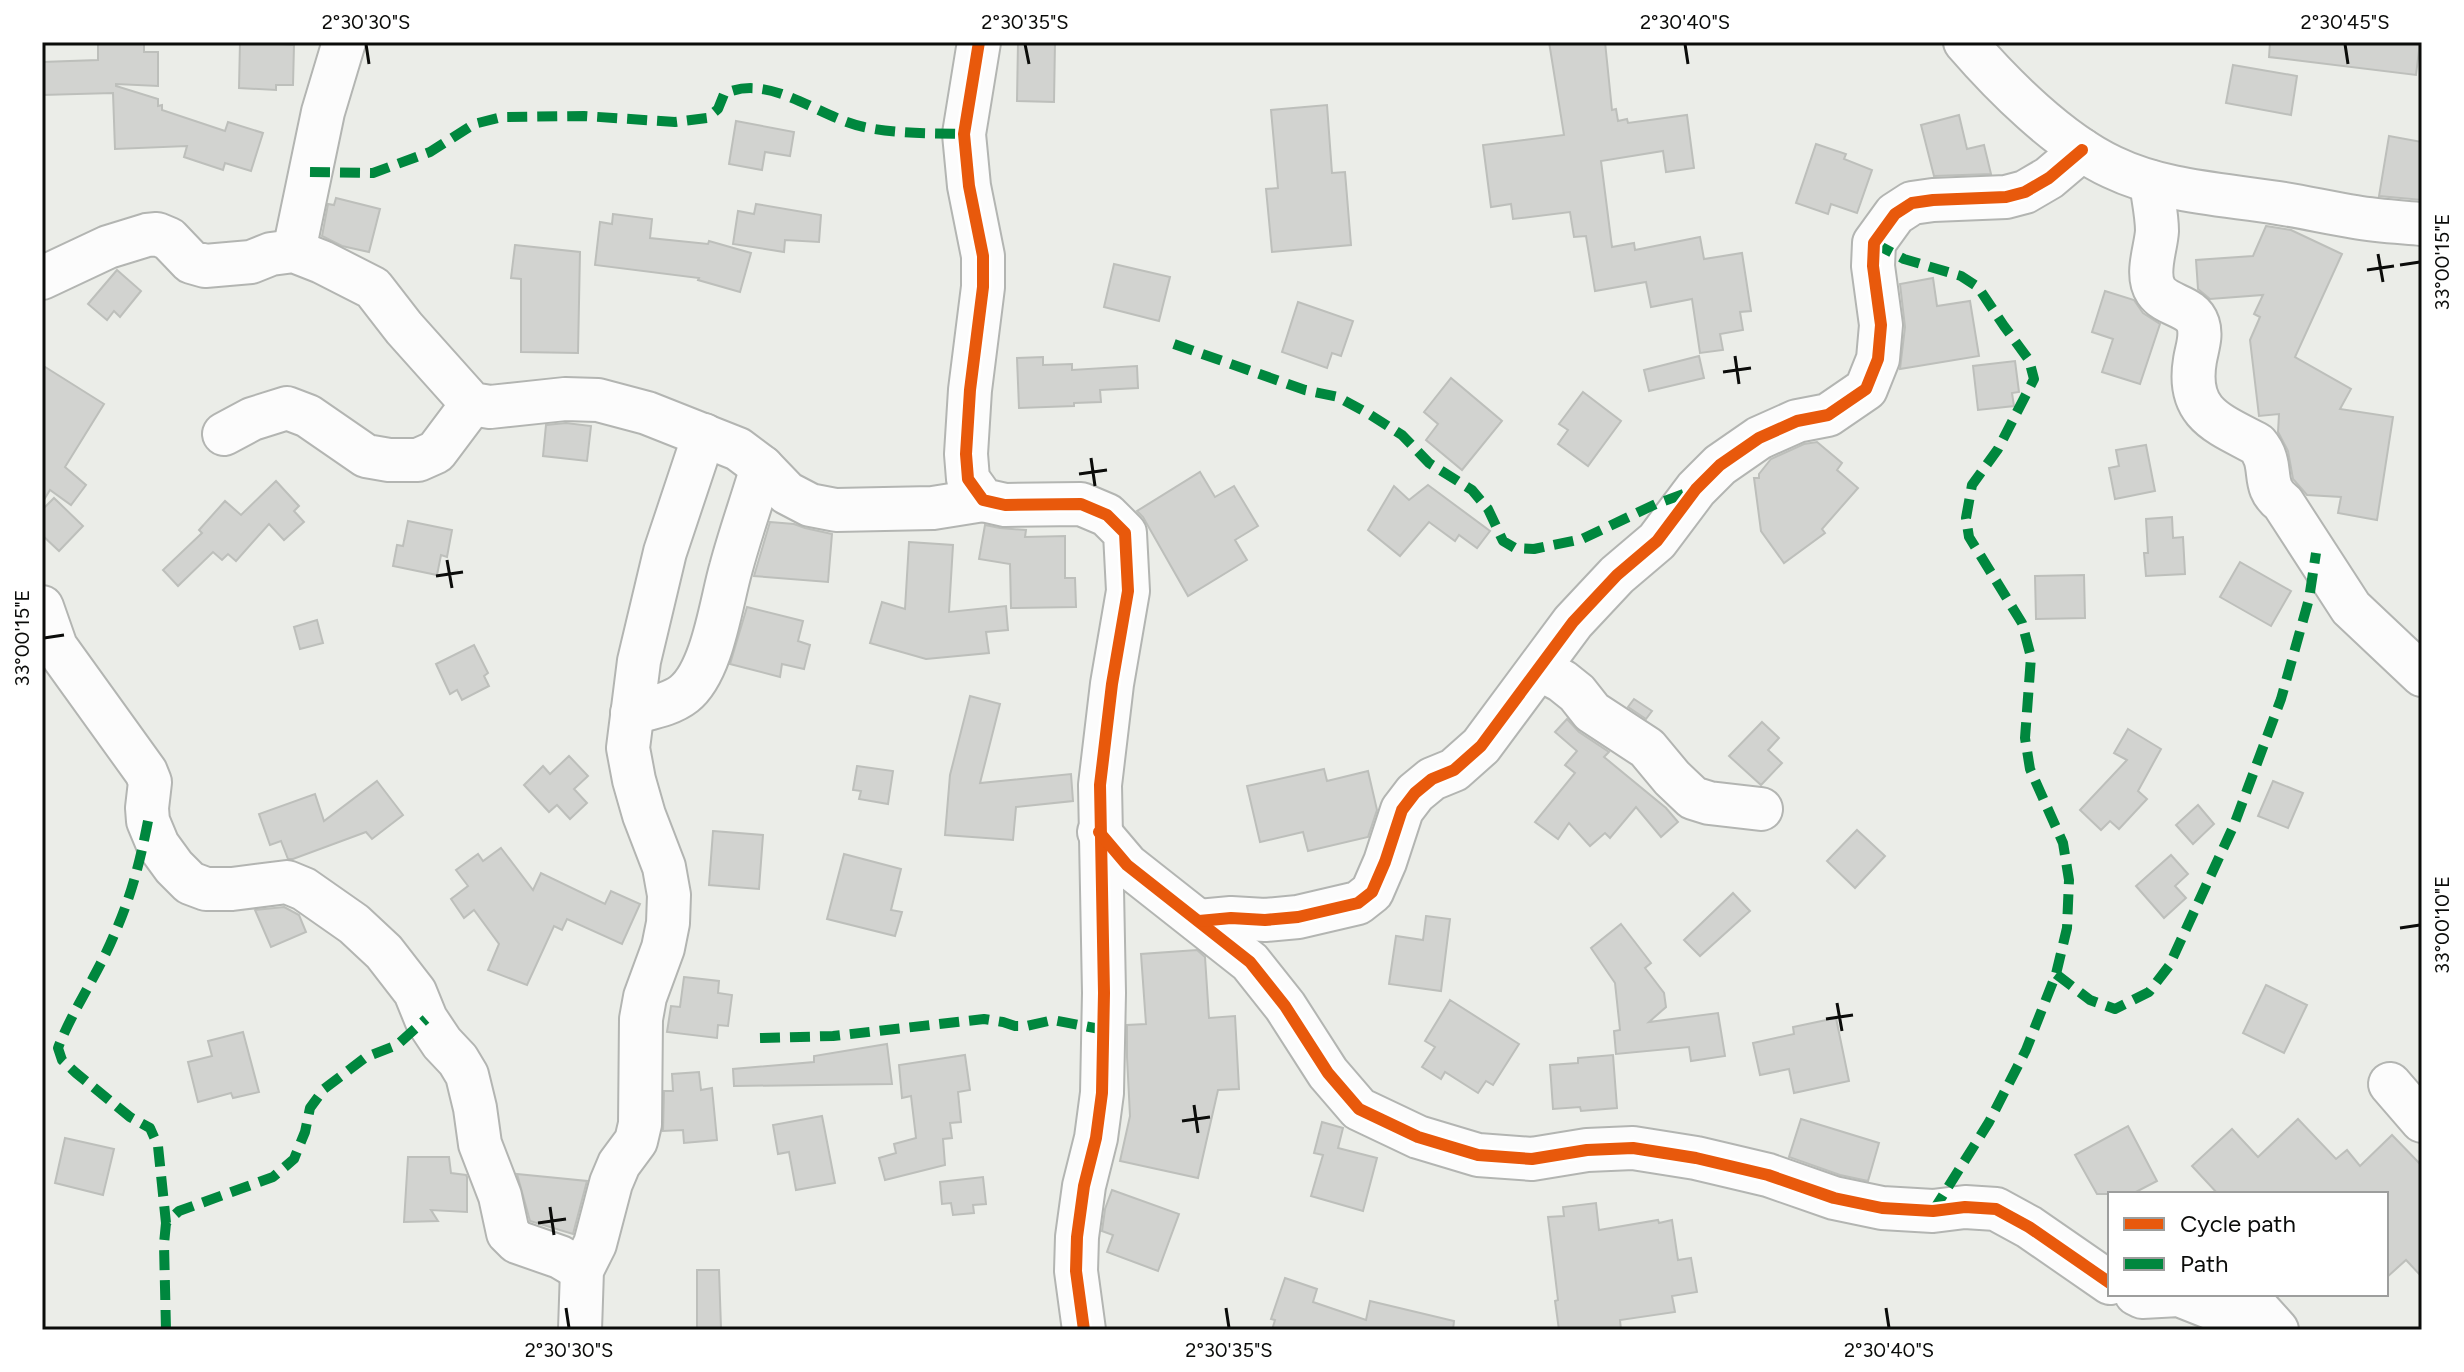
<svg xmlns="http://www.w3.org/2000/svg" width="2464" height="1372" viewBox="0 0 2464 1372" font-family="Figtree,sans-serif">
<rect width="100%" height="100%" fill="#ebede8"/>
<g fill="#d2d3d0" stroke="#bdbfbb" stroke-width="2">
<path d="M98,42H144V52H158V86L116,84V86L158,99V106L162,105V110L225,131L228,122L263,133L251,171L225,163L223,170L184,157L187,146L115,149L113,93L42,95V62L98,60Z"/>
<path d="M240,42H280V44L294,45L293,85H276V90L239,88Z"/>
<path d="M1018,42H1055L1054,102L1017,101Z"/>
<path d="M1549,42H1605L1612,110L1616,109L1618,121L1627,119L1628,123L1687,115L1694,168L1666,172L1663,151L1601,161L1612,247L1634,243L1635,250L1700,237L1704,259L1742,253L1751,311L1740,312L1743,330L1720,334L1723,350L1700,353L1692,299L1651,307L1646,282L1595,291L1586,236L1574,237L1570,212L1513,219L1511,204L1491,207L1483,145L1564,135Z"/>
<path d="M2270,42H2420L2416,75L2269,57Z"/>
<path d="M2233,65L2297,76L2291,115L2226,103Z"/>
<path d="M1327,105L1332,173L1345,172L1351,245L1272,252L1266,189L1278,188L1271,110Z"/>
<path d="M1959,115L1967,149L1984,145L1991,174L1934,176L1921,125Z"/>
<path d="M736,121L794,132L790,156L765,152L762,170L729,164Z"/>
<path d="M2389,136L2422,142V200L2379,196Z"/>
<path d="M1816,144L1846,154L1844,159L1872,170L1857,213L1831,204L1828,214L1796,203Z"/>
<path d="M336,198L380,209L369,252L342,246L322,236L328,204L334,205Z"/>
<path d="M756,204L821,215L819,242L785,240L784,252L733,244L738,211L754,214Z"/>
<path d="M613,214L652,219L650,238L708,244L709,241L751,253L740,292L698,280L699,278L595,265L600,222L612,224Z"/>
<path d="M2266,226L2291,230L2342,254L2295,357L2351,389L2340,409L2393,417L2377,520L2338,513L2341,497L2307,495L2293,479L2288,451L2278,432L2279,414L2259,416L2250,340L2260,317L2254,314L2263,295L2210,299L2198,289L2196,260L2253,256Z"/>
<path d="M515,245L580,252L578,353L521,352V279L511,278Z"/>
<path d="M1114,264L1170,277L1159,321L1104,307Z"/>
<path d="M117,270L141,291L120,317L114,311L107,320L88,304Z"/>
<path d="M1933,278L1937,306L1970,301L1979,356L1900,369L1905,327L1900,284Z"/>
<path d="M2105,291L2134,300L2143,313L2160,324L2140,384L2102,372L2113,339L2092,332Z"/>
<path d="M1298,302L1353,321L1341,356L1332,353L1327,368L1282,352Z"/>
<path d="M1699,356L1704,378L1649,391L1644,370Z"/>
<path d="M1043,357V365L1072,364V370L1137,366L1138,388L1100,390L1101,402L1074,403V406L1019,408L1017,358Z"/>
<path d="M2015,361L2019,392L2012,393L2014,406L1978,410L1973,366Z"/>
<path d="M42,365L104,404L65,467L86,485L71,505L50,490L42,503Z"/>
<path d="M1451,378L1502,421L1462,470L1426,440L1438,424L1424,412Z"/>
<path d="M1583,392L1621,421L1588,466L1558,444L1568,430L1559,424Z"/>
<path d="M566,423L591,426L587,461L543,456L546,425Z"/>
<path d="M1817,442L1842,463L1837,470L1858,488L1822,529L1825,533L1784,563L1761,531L1754,478H1759V474L1771,459L1804,444Z"/>
<path d="M2146,445L2155,491L2115,499L2109,468L2119,466L2116,450Z"/>
<path d="M1200,472L1215,497L1234,486L1258,526L1235,540L1247,560L1188,596L1143,517L1137,511Z"/>
<path d="M276,481L299,506L294,511L304,522L284,540L269,524L236,561L228,554L222,560L213,552L178,586L163,570L202,533L199,530L225,501L241,515Z"/>
<path d="M1428,485L1490,531L1477,548L1459,535L1455,541L1429,522L1400,556L1368,530L1394,486L1409,500Z"/>
<path d="M54,498L83,526L59,551L42,535V510Z"/>
<path d="M2172,517L2173,538L2183,537L2185,574L2146,576L2144,553H2148L2146,519Z"/>
<path d="M408,521L452,530L447,557L441,555L437,575L393,566L397,545L403,546Z"/>
<path d="M770,522L794,524L805,528L832,534L828,582L754,576Z"/>
<path d="M985,525L1000,528L1026,530L1025,537L1065,536V578H1075L1076,607L1011,608L1010,564L979,559Z"/>
<path d="M909,542L953,545L949,612L1006,606L1008,630L986,632L989,653L926,659L870,643L882,602L905,609Z"/>
<path d="M2240,562L2291,591L2271,626L2220,597Z"/>
<path d="M2084,575L2085,618L2036,619L2035,576Z"/>
<path d="M747,607L803,621L798,641L810,645L804,669L782,664L780,677L730,664Z"/>
<path d="M317,620L323,643L300,649L294,627Z"/>
<path d="M474,645L488,673L484,676L489,686L462,700L457,690L450,694L436,664Z"/>
<path d="M970,696L1000,704L980,783L1071,774L1073,801L1016,807L1013,840L945,835L950,775Z"/>
<path d="M1634,699L1652,711L1646,719L1628,707Z"/>
<path d="M1567,719L1579,732L1609,752L1604,757L1666,808L1678,822L1661,837L1636,807L1610,838L1605,833L1590,846L1569,823L1558,839L1535,822L1575,773L1565,765L1577,751L1555,732Z"/>
<path d="M1762,722L1779,738L1768,750L1782,763L1761,785L1729,756Z"/>
<path d="M2128,729L2161,749L2138,791L2147,799L2119,829L2110,821L2101,830L2080,810L2127,760L2114,753Z"/>
<path d="M569,756L588,776L574,789L587,803L570,819L557,805L549,812L524,785L543,766L550,774Z"/>
<path d="M857,766L893,771L888,804L859,799L861,791L853,790Z"/>
<path d="M1324,769L1327,781L1368,771L1377,810L1368,837L1308,851L1303,832L1260,842L1247,786Z"/>
<path d="M377,781L403,815L372,839L366,832L293,859H288L281,841L270,845L259,814L315,794L324,821Z"/>
<path d="M2273,781L2303,793L2288,828L2258,816Z"/>
<path d="M2198,805L2214,824L2193,844L2176,825Z"/>
<path d="M1857,830L1885,856L1855,888L1827,861Z"/>
<path d="M713,831L763,835L759,889L709,885Z"/>
<path d="M501,848L533,890L541,873L605,904L611,891L640,904L622,944L567,919L562,930L554,926L527,985L488,970L499,944L474,910L464,918L451,899L468,886L456,870L478,854L483,861Z"/>
<path d="M844,854L901,869L891,910L902,912L895,936L827,919Z"/>
<path d="M2171,855L2188,874L2175,886L2186,898L2164,918L2136,886Z"/>
<path d="M1733,893L1750,911L1700,956L1684,940Z"/>
<path d="M284,907L299,915L306,932L271,947L255,910Z"/>
<path d="M1426,916L1450,919L1441,991L1389,984L1396,936L1423,940Z"/>
<path d="M1621,924L1651,963L1645,968L1664,993L1666,1007L1649,1022L1718,1013L1725,1056L1691,1061L1689,1047L1616,1054L1614,1031L1620,1030L1615,983L1591,948Z"/>
<path d="M1197,950L1205,957L1209,1018L1235,1016L1239,1089L1218,1090L1198,1178L1120,1161L1130,1116L1127,1057V1025L1146,1024L1141,954Z"/>
<path d="M684,977L719,981L718,993L732,995L728,1026L718,1025L717,1038L667,1032L671,1006L680,1007Z"/>
<path d="M2266,985L2307,1005L2284,1053L2243,1033Z"/>
<path d="M1450,1000L1519,1044L1493,1085L1486,1081L1478,1093L1445,1072L1441,1079L1422,1067L1435,1047L1425,1041Z"/>
<path d="M1836,1018L1849,1081L1794,1093L1789,1069L1760,1075L1753,1043L1794,1034L1793,1027Z"/>
<path d="M243,1032L259,1092L233,1098L231,1093L198,1102L188,1062L212,1056L208,1041Z"/>
<path d="M887,1044L892,1084L734,1086L733,1069L814,1062V1056Z"/>
<path d="M965,1055L970,1090L958,1092L961,1122L950,1123L952,1138L943,1139L945,1165L885,1180L879,1158L896,1153L894,1144L916,1138L911,1096L902,1098L899,1065Z"/>
<path d="M1613,1055L1617,1108L1581,1111L1580,1107L1553,1109L1550,1065L1578,1063V1058Z"/>
<path d="M699,1072L701,1090L712,1088L717,1140L684,1143L683,1130L663,1131L664,1091H673L672,1074Z"/>
<path d="M822,1116L835,1183L796,1190L789,1152L778,1154L773,1125Z"/>
<path d="M1801,1119L1879,1143L1868,1181L1840,1175L1789,1157Z"/>
<path d="M2298,1119L2336,1159L2347,1150L2360,1166L2392,1135L2422,1166V1277L2406,1260L2386,1278V1194H2218L2192,1166L2232,1129L2258,1157Z"/>
<path d="M1322,1122L1343,1128L1338,1148L1377,1158L1363,1211L1311,1196L1323,1155L1314,1153Z"/>
<path d="M2128,1126L2157,1181L2132,1194H2097L2075,1155Z"/>
<path d="M65,1138L114,1149L103,1195L55,1183Z"/>
<path d="M408,1157H449L451,1173L466,1175L467,1177V1212L431,1210L438,1221L404,1222Z"/>
<path d="M517,1174L587,1181L573,1234L530,1221Z"/>
<path d="M983,1177L986,1204L973,1205L974,1213L953,1215L951,1203L942,1204L940,1182Z"/>
<path d="M1112,1190L1179,1214L1158,1271L1107,1252L1113,1235L1102,1231L1105,1209Z"/>
<path d="M1596,1203L1599,1230L1658,1220L1659,1223L1672,1220L1678,1260L1691,1258L1697,1292L1672,1296L1675,1312L1620,1320L1621,1330H1559L1555,1301L1558,1300L1548,1217L1564,1216L1563,1207Z"/>
<path d="M697,1270H719L721,1328L697,1329Z"/>
<path d="M1285,1278L1317,1289L1313,1302L1366,1320L1370,1301L1454,1321L1453,1330H1272L1275,1320L1271,1319Z"/>
</g>
<g fill="none" stroke-linecap="round" stroke-linejoin="round">
<g stroke="#b3b5b2" stroke-width="46">
<g id="minor">
<path d="M979,42L964,134L969,186L983,256V287L970,390L966,454L968,479L983,500L1005,505L1081,504L1107,515L1125,533L1128,591L1112,684L1100,785L1104,993L1102,1093L1096,1138L1084,1186L1077,1237L1076,1271L1084,1330"/>
<path d="M1965,42C2003,86 2059,142 2112,167C2164,192 2222,194 2278,203C2304,207 2330,213 2355,217C2377,221 2400,222 2422,224"/>
<path d="M2151,182C2153,198 2157,215 2157,231C2156,249 2145,274 2156,291C2167,307 2192,305 2198,324C2202,336 2197,348 2195,360C2186,413 2217,423 2257,444C2276,466 2259,485 2283,503L2351,608L2422,675"/>
<path d="M294,251L323,112L344,42"/>
<path d="M42,278L108,247L147,235L157,234L169,239L191,262L205,266L251,262L271,254L294,251L322,262L373,288L404,328L472,404L490,407L565,399L598,400L647,413L738,449L762,467L787,493L810,505L836,510L933,508L983,500"/>
<path d="M224,434L252,419L287,408L308,416L366,456L389,460H418L436,452L472,404"/>
<path d="M42,607L56,647L146,772L150,782L147,808L148,821L158,845L174,867L190,883L206,889H232L287,882L304,889L354,924L384,952L415,992L426,1019L442,1043L458,1060L467,1075L475,1108L480,1144L500,1196L508,1233L517,1242L560,1257L582,1270"/>
<path d="M1539,669L1562,681L1577,693L1592,712L1647,748L1672,778L1693,798L1709,803L1761,809"/>
<path d="M632,713C650,708 670,705 684,694C713,671 721,602 731,568C740,534 752,501 762,467"/>
<path d="M1099,832L1127,865L1250,962L1285,1006L1328,1073L1359,1109L1418,1137L1478,1155L1532,1159L1587,1150L1633,1148L1696,1158L1768,1175L1834,1198L1882,1208L1933,1211L1965,1207L1996,1209L2029,1227L2110,1283"/>
<path d="M1199,921L1231,918L1265,920L1298,917L1358,903L1372,892L1385,862L1402,810L1415,793L1432,779L1454,770L1481,746L1573,622L1617,575L1657,541L1696,489L1720,465L1759,438L1797,421L1828,415L1866,389L1878,359L1881,325L1873,266L1874,243L1895,214L1912,203L1933,200L2006,197L2025,192L2049,178L2082,150"/>
<path d="M2390,1084L2422,1121"/>
<path d="M2136,1294L2142,1297L2179,1295L2232,1316L2259,1310L2277,1330"/>
<path d="M580,1330L582,1270L595,1244L611,1183L619,1164L636,1141L640,1124L641,1019L645,997L663,948L668,923L669,895L664,867L644,815L634,780L628,748L639,661L665,552L704,435"/>
</g>
</g>
<use href="#minor" stroke="#fcfcfc" stroke-width="42"/>
<g stroke="#00873e" stroke-width="10" stroke-dasharray="20 10" stroke-linecap="butt">
<path d="M310,172L373,173L430,152L474,124L502,117L584,116L675,122L707,118L718,109L724,94C770,72 819,118 864,127C897,134 931,133 964,134"/>
<path d="M1874,243L1904,259L1961,276L1978,287L2004,326L2029,360L2034,379L1998,449L1972,485L1966,518L1969,537L2022,623L2031,657L2025,738L2030,769L2063,843L2069,880L2067,928L2056,974L2026,1050L1989,1122L1933,1211"/>
<path d="M1174,344L1305,390L1338,397L1369,414L1402,435L1429,463L1472,490L1488,509L1503,541L1515,548L1534,549L1582,539L1656,504L1692,491"/>
<path d="M148,821C140,862 131,897 114,935C98,974 73,1009 58,1048L62,1060L76,1073L130,1117L150,1128L158,1146L166,1223"/>
<path d="M2056,974L2090,1000L2115,1009L2149,992L2169,966L2234,825L2281,699L2309,599L2316,553"/>
<path d="M760,1038L833,1036L984,1019L1003,1022L1015,1026H1027L1053,1020L1105,1030"/>
<path d="M166,1330L164,1244L166,1223L179,1211L273,1177L294,1159L305,1132L310,1108L324,1089L366,1057L397,1045L426,1019"/>
</g>
<g stroke="#fff" stroke-width="17">
<g id="cycleway">
<path d="M979,42L964,134L969,186L983,256V287L970,390L966,454L968,479L983,500L1005,505L1081,504L1107,515L1125,533L1128,591L1112,684L1100,785L1104,993L1102,1093L1096,1138L1084,1186L1077,1237L1076,1271L1084,1330"/>
<path d="M1099,832L1127,865L1250,962L1285,1006L1328,1073L1359,1109L1418,1137L1478,1155L1532,1159L1587,1150L1633,1148L1696,1158L1768,1175L1834,1198L1882,1208L1933,1211L1965,1207L1996,1209L2029,1227L2110,1283"/>
<path d="M1199,921L1231,918L1265,920L1298,917L1358,903L1372,892L1385,862L1402,810L1415,793L1432,779L1454,770L1481,746L1573,622L1617,575L1657,541L1696,489L1720,465L1759,438L1797,421L1828,415L1866,389L1878,359L1881,325L1873,266L1874,243L1895,214L1912,203L1933,200L2006,197L2025,192L2049,178L2082,150"/>
</g>
</g>
<use href="#cycleway" stroke="#e8590c" stroke-width="12"/>
</g>
<path fill="none" stroke="#0b0c0a" stroke-width="3" d="M366,44L369,64M1025,44L1029,64M1685,44L1688,64M2345,44L2348,64M2378,254L2383,282M2400,265L2420,262M2367,270L2394,266M1735,356L1739,384M1723,372L1751,368M1091,458L1095,486M1079,474L1107,470M447,560L452,588M436,576L463,572M44,638L64,635M2400,928L2420,925M1837,1003L1842,1031M1826,1019L1853,1015M1194,1105L1198,1133M1182,1121L1210,1117M550,1207L554,1235M538,1223L566,1219M566,1308L569,1328M1226,1308L1229,1328M1886,1308L1889,1328"/>
<rect width="2464" height="1372" fill="none" stroke="#ffffff" stroke-width="88"/>
<rect x="2108" y="1192" width="280" height="104" fill="#ffffff" stroke="#9d9e9d" stroke-width="2"/>
<rect x="2124" y="1218" width="40" height="12" fill="#e8590c" stroke="#9d9e9d" stroke-width="2"/>
<text x="2180" y="1232" font-size="24" fill="#0b0c0a">Cycle path</text>
<rect x="2124" y="1258" width="40" height="12" fill="#00873e" stroke="#9d9e9d" stroke-width="2"/>
<text x="2180" y="1272" font-size="24" fill="#0b0c0a">Path</text>
<rect x="44" y="44" width="2376" height="1284" fill="none" stroke="#0b0c0a" stroke-width="3"/>
<g font-size="20" text-anchor="middle" fill="#0b0c0a">
<text x="366" y="29">2°30'30"S</text>
<text x="1025" y="29">2°30'35"S</text>
<text x="1685" y="29">2°30'40"S</text>
<text x="2345" y="29">2°30'45"S</text>
<text transform="translate(2442 262) rotate(-90)" y="7">33°00'15"E</text>
<text transform="translate(22 638) rotate(-90)" y="7">33°00'15"E</text>
<text transform="translate(2442 925) rotate(-90)" y="7">33°00'10"E</text>
<text x="569" y="1357">2°30'30"S</text>
<text x="1229" y="1357">2°30'35"S</text>
<text x="1889" y="1357">2°30'40"S</text>
</g>
</svg>
